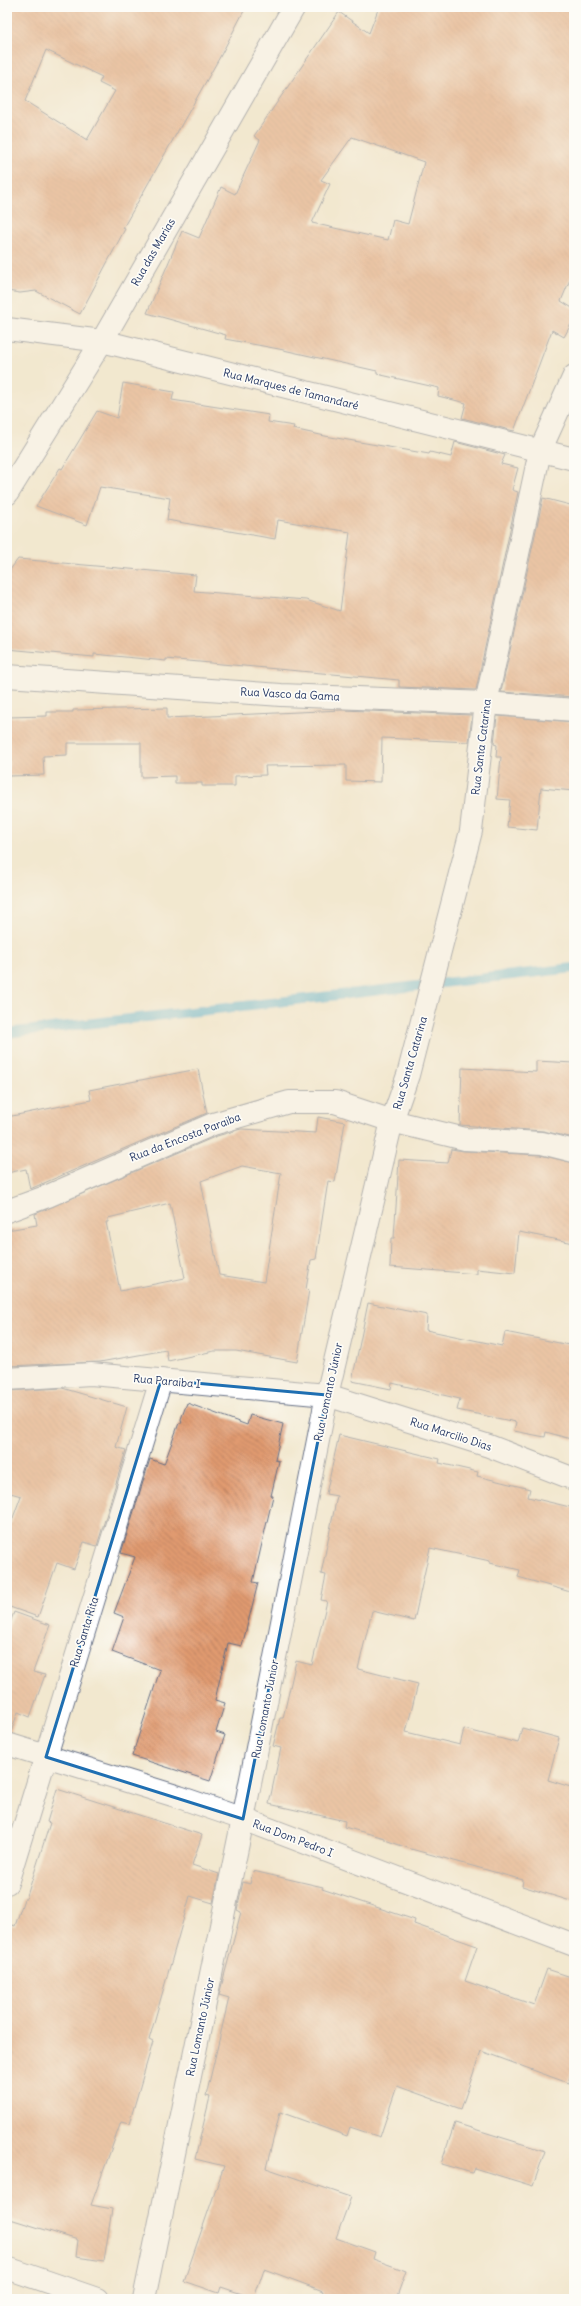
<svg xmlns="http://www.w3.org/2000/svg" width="581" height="2306" viewBox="0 0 581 2306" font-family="Delius,sans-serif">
<defs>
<pattern id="building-back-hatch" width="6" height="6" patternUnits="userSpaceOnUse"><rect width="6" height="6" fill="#e09a70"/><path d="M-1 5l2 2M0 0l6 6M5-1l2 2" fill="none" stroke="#b57e5f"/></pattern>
</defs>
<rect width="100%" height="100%" fill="#fdfcf7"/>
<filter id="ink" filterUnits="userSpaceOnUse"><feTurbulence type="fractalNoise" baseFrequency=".025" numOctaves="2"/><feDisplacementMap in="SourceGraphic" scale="8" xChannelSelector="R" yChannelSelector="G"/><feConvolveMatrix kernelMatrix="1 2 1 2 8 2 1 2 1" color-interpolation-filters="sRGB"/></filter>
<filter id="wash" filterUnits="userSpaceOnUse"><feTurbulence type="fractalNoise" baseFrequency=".012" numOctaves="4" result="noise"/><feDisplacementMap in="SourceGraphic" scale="16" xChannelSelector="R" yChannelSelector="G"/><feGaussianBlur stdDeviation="0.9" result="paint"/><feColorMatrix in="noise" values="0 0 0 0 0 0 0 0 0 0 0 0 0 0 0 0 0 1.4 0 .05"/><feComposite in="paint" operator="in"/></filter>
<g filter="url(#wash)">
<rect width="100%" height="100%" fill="#f2e8cf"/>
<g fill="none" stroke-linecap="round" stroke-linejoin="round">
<path stroke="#54b0d2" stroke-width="10" d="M7,1033L574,968"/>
</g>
<g id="blocks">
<g fill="url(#building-back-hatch)" fill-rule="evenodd">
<path d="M7,7H246L221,55L123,228L125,229L80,314L36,291L20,293L7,291ZM46,50L102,77L99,83L115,91L87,140L25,101Z"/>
<path d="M379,7H574V270L561,301L574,309V319L564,337L552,330L514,431L462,418L466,403L438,396L439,388L377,374V371L279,349L225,339L226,335L147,313L182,231L199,238L221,187L235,194L260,140L254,136L339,12L369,33ZM352,137L424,162L408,224L393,220L388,240L312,223L330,184L321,180Z"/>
<path d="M123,383L174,392L172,400L269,415L268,422L294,426L293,429L325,436L429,454L430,452L451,457L455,442L505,455L501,464L518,468L512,490L518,492L476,690L399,687V680L166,659V661L94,654V657L7,649V574L18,559L196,575L194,591L306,600L340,611L350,532L278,520L275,539L167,520L170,498L100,487L87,525L36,506L60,468L62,469L97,411L117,418Z"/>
<path d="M543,498L574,506V697L501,692Z"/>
<path d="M167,708V718L342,710L472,715L469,742L382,738L381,782L346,781V765L265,766L266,775L235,776V786H202V783H175V776L141,777V743H67V755L43,756L44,775L9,776L8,717L47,716V712H73V710Z"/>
<path d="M497,716L574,722V791L541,788L537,830L507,827L510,800L497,799L501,757H496L497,745L494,744Z"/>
<path d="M536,1061L574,1063V1138L543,1131L460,1125L462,1068L536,1072Z"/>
<path d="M198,1069L207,1113L30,1189L26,1169L7,1173V1117L91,1100L89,1090Z"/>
<path d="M318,1117L345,1122L335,1182L328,1181L316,1259L311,1260L306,1289L309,1290L297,1362L236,1351H214L168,1361L166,1350L100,1362L7,1366V1230L37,1225L35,1214L217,1136L241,1129L316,1133ZM242,1166L281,1173L264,1282L219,1275L201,1181ZM170,1203L185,1278L120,1291L106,1222H108V1218Z"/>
<path d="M451,1149L464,1151L540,1155L574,1163V1243L519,1232L515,1273L477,1269V1274L390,1267L391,1238H394L399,1160L448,1163Z"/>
<path d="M368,1303L427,1315L426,1330L502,1346L505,1332L574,1346V1440L546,1432L545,1437L514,1431L516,1422L457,1410L460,1399L392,1383L391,1389L352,1381Z"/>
<path d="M62,1388L127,1407L116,1447L126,1450L97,1546L84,1542L74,1569L57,1563L38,1617L7,1606V1534L21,1496L7,1492V1391Z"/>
<path d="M187,1403L247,1425L250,1415L283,1424L275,1460L279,1461L271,1496H273L253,1582L258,1583L242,1646L228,1643L215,1700L225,1703L216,1732L225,1735L210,1781L132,1756L160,1670L112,1652L124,1617L114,1613L135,1557L121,1553L150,1459L164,1464L179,1423H182L181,1419Z"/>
<path d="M339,1435L440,1459L439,1463L478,1472L477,1476L530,1489L528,1497L574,1508V1593L518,1577L520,1570L490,1563V1561L430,1548L414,1621L372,1611L358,1669L418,1684L406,1732L460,1745L464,1729L518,1743L522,1728L559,1738L548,1780L574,1788V1902L522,1886L523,1880L411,1849L385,1840V1838L344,1827L345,1821L269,1804L281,1748L273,1746L280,1718H283L296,1661L312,1665L327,1601L321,1600L326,1575L321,1574L337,1496L326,1494Z"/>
<path d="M14,1612L50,1625L33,1672L45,1675L30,1717L18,1712L11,1732H7V1631Z"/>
<path d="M57,1789L202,1835L192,1865L219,1874L213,1903L190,1896L149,2040L153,2042L129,2124L121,2122L91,2205L112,2209L104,2261L76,2257L78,2240L7,2218V1941L12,1925L15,1926L24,1899H26L50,1823L47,1822Z"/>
<path d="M253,1871L323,1887L322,1889L415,1920L414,1924L477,1946L465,1981L534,2005L547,1969L574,1978V2064L568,2083L481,2051L461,2109L397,2086L380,2137L350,2127L347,2136L280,2112L266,2168L351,2197L336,2238L375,2252L373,2259L406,2271L396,2299H320L323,2291L264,2269L254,2298L221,2287L219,2293L184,2281L224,2166L195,2159L210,2097L206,2096L229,1998L219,1995L241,1912L237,1910L243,1882L250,1884Z"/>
<path d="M455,2123L545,2151L533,2186L474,2168L472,2173L441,2164Z"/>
</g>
</g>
</g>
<g filter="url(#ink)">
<use href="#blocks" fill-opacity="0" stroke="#667086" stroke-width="1"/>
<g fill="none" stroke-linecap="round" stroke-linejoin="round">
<g stroke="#667086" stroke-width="24">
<g id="minor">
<path d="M7,329L102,341L574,459"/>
<path d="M7,494L102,341L294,7"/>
<path d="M7,676L281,695L486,703L574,710"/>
<path d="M7,1211L48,1196L213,1124L289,1102H335L392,1121L465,1139L542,1143L574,1151"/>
<path d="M7,1379L91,1374L327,1395L489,1446L574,1479"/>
<path d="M7,1744L179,1797L243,1819L574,1945"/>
<path d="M7,1883L161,1380"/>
<path d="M7,2268L97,2299"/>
<path d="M144,2299L243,1819L327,1395L392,1121L408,1075L471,831L486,703L540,451L574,376"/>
</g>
</g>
<use href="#minor" stroke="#fff" stroke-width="22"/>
</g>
</g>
<path d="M0 0H581V2306H0ZM161,1380L327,1395L243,1819L46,1757Z" fill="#f2e8cf" fill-opacity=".55" fill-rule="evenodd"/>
<path fill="none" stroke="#1f6fb2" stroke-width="3" stroke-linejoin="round" d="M161,1380L327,1395L243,1819L46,1757Z"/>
<g text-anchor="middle" stroke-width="3.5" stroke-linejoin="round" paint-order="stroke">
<g font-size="11" fill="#1b2f5e" stroke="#fdfcf7">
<text transform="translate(153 252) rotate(-60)" y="4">Rua das Marias</text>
<text transform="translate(291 389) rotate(14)" y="4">Rua Marques de Tamandaré</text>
<text transform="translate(290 694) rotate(3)" y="4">Rua Vasco da Gama</text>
<text transform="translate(481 747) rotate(-83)" y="4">Rua Santa Catarina</text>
<text transform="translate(410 1063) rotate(-74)" y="4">Rua Santa Catarina</text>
<text transform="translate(185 1137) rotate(-21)" y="4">Rua da Encosta Paraiba</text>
<text transform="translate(167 1381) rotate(5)" y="4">Rua Paraiba I</text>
<text transform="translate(328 1392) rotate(-78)" y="4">Rua Lomanto Júnior</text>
<text transform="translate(451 1434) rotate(18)" y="4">Rua Marcilio Dias</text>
<text transform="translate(84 1632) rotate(-73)" y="4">Rua Santa Rita</text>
<text transform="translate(265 1709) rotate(-79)" y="4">Rua Lomanto Júnior</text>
<text transform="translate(293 1838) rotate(21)" y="4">Rua Dom Pedro I</text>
<text transform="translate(200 2027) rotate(-78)" y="4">Rua Lomanto Júnior</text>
</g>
</g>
<rect width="581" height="2306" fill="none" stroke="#fdfcf7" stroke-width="24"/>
</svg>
